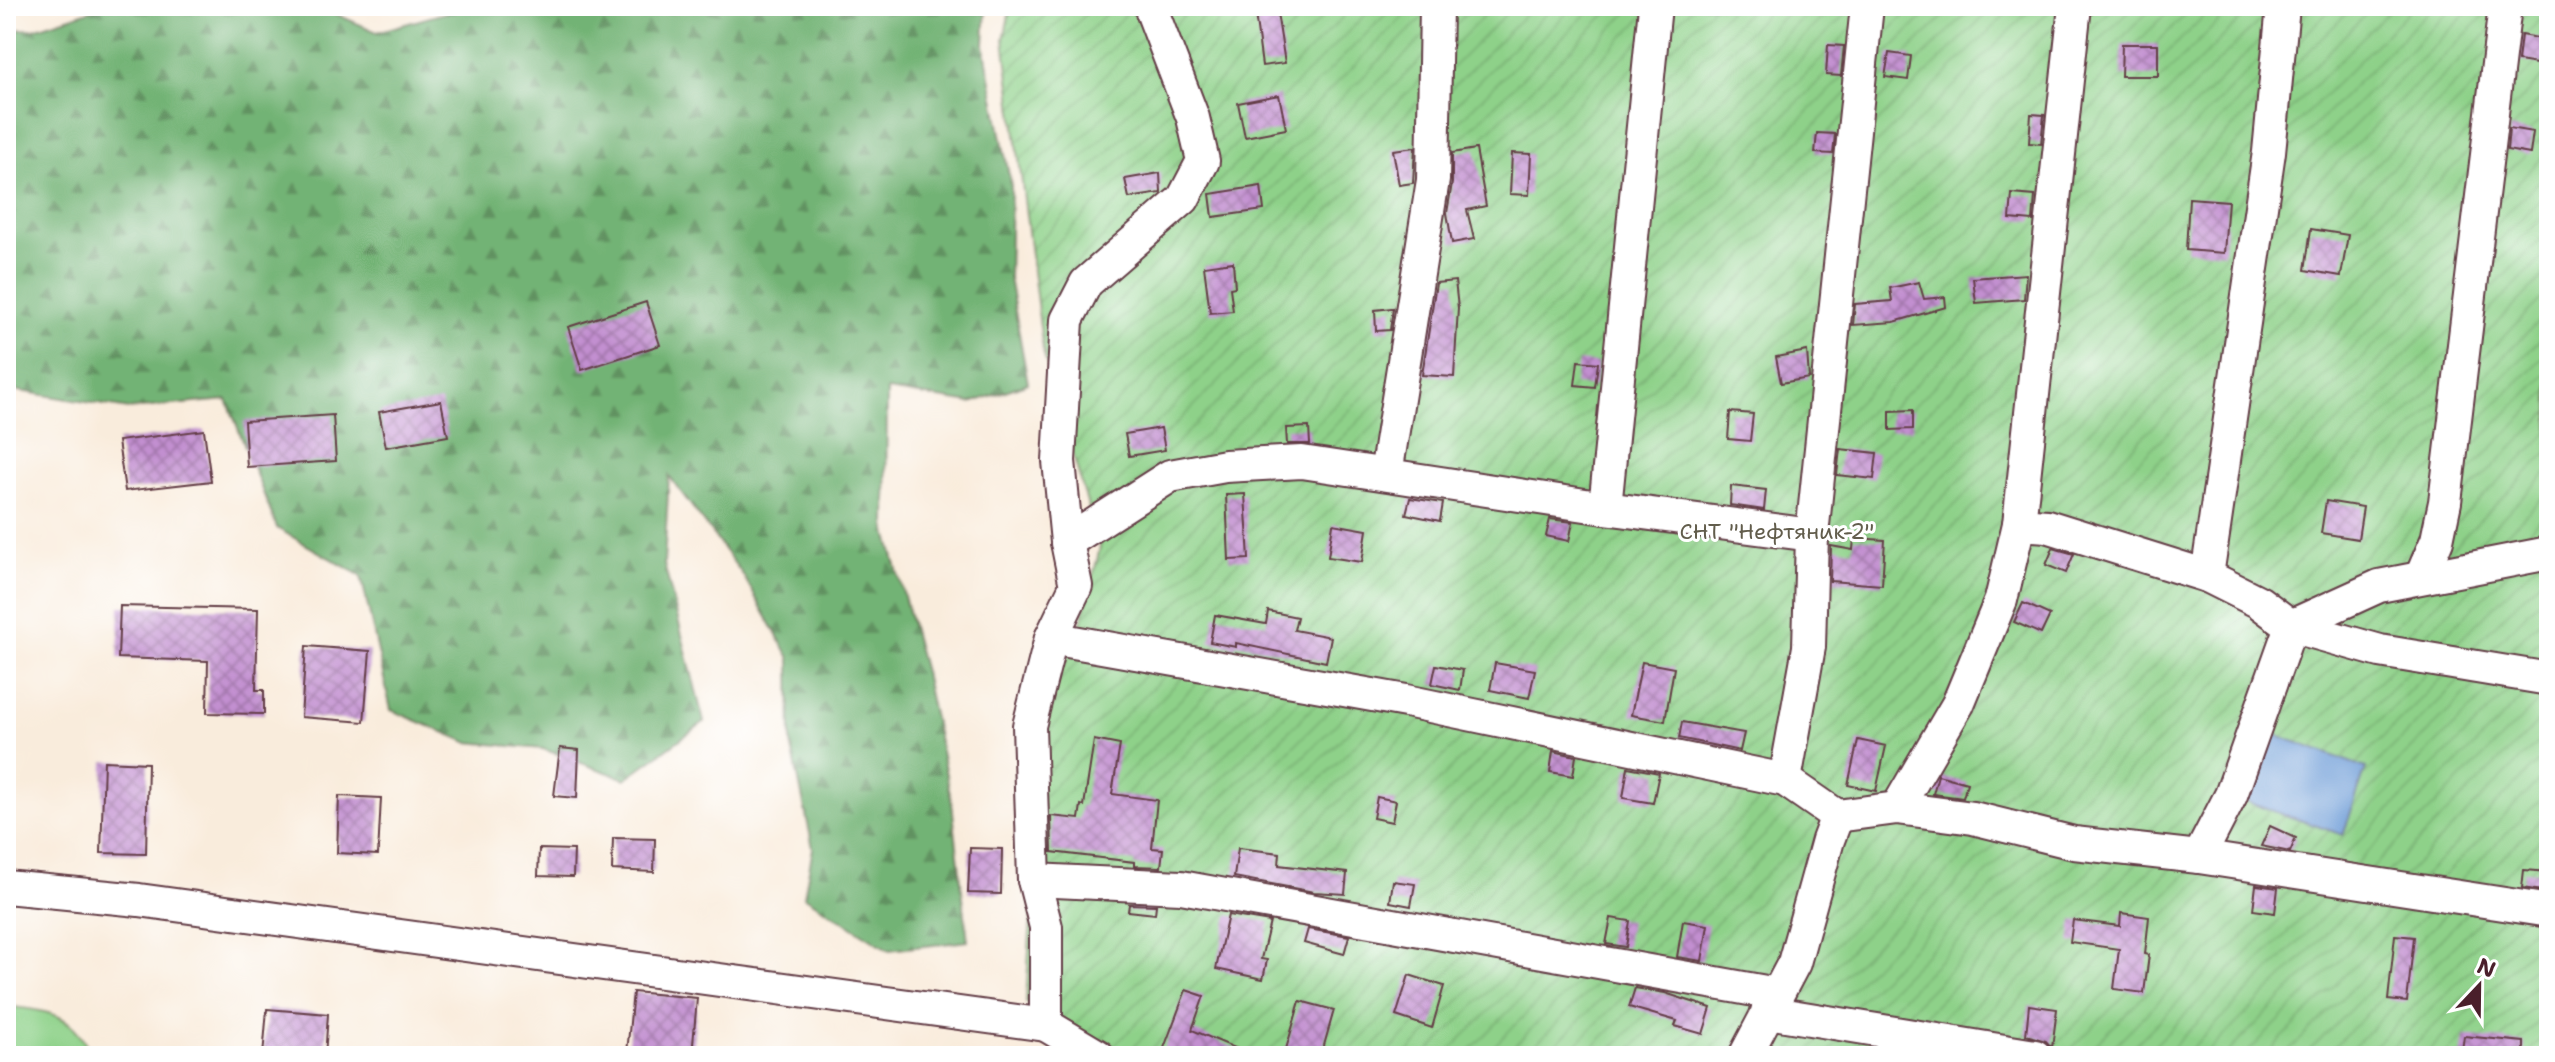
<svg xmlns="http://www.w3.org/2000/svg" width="2555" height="1062" viewBox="0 0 2555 1062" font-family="'Shantell Sans',sans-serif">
<defs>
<pattern id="forest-firs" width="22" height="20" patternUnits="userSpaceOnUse" patternTransform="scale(2)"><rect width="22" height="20" fill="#72b375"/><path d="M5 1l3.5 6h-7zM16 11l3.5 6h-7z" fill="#609160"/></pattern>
<pattern id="garden-furrows" width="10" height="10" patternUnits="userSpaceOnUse" patternTransform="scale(2)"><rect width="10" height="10" fill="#8ed189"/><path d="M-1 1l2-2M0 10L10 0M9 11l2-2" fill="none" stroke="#7cb376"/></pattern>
<pattern id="building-cross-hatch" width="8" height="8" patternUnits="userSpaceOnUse" patternTransform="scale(2)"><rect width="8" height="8" fill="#c28fd0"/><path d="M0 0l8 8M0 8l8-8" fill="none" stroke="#a074a9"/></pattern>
</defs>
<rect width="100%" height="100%" fill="#fff"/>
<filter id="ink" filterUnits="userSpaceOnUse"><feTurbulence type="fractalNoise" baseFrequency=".0125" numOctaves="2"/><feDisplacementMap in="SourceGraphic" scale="16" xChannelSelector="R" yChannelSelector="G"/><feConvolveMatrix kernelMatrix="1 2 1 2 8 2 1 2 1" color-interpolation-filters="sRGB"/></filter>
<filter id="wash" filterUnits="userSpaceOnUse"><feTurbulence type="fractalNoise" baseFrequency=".006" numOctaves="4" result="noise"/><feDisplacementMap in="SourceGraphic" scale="32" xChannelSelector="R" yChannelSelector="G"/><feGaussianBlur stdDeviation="1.8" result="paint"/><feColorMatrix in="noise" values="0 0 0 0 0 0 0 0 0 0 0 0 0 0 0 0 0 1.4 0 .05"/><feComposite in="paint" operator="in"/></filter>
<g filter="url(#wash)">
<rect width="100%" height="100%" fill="#f9ecdc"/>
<path fill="url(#forest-firs)" stroke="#5e6950" stroke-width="2" d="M104,6H292L322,8L377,32L469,6H986L984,45L1011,186L1009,278L1028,383L971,403L887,390L886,528L924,672L952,803L968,941L889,950L804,896L813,848L791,743L790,658L743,575L669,476L664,564L704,722L625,779L543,749L467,742L391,710L361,576L277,528L227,400L129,409L6,389V30L34,29Z"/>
<path fill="#8ed189" stroke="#6c785a" stroke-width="2" d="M6,1006C50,1012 72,1011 92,1056H6Z"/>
<path fill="url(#garden-furrows)" stroke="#6c785a" stroke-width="2" d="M1011,6H2549V1056H1102L1026,1003L1043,706L1077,639L1100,548L1043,351L1004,39Z"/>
<path fill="#6e9dd7" stroke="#5c5e81" stroke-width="2" d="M2264,730L2366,768L2343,835L2238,799Z"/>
<g id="blocks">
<g fill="url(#building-cross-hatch)">
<path d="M1254,6H1276L1285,63L1262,66Z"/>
<path d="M2521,35L2549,40V66L2518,61Z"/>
<path d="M2122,44H2158V76H2121Z"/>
<path d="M1828,45L1844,46L1841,76L1826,75Z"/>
<path d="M1889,53L1911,56L1908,80L1885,77Z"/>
<path d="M1279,95L1286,129L1245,137L1238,103Z"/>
<path d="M2031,114L2044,115L2041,144L2029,143Z"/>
<path d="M2509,128L2533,132L2530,154L2507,150Z"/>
<path d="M1817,133L1835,134L1833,154L1815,153Z"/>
<path d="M1415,147L1413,183L1399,185L1393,150Z"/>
<path d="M1476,149L1486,206L1467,210L1474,239L1452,243L1447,213L1452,183V153Z"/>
<path d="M1512,153L1531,154L1529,195L1510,194Z"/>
<path d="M1160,173L1161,193L1129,198L1125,179Z"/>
<path d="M1261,186L1264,210L1213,217L1210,194Z"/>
<path d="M2012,194L2035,196L2033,221L2010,219Z"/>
<path d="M2189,198L2228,201L2224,253L2186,250Z"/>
<path d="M2311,229L2348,235L2341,276L2305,270Z"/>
<path d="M1233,262L1235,287L1230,288L1233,311L1210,313L1204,266Z"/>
<path d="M2026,274L2024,299L1976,303L1973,278Z"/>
<path d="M1455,281L1458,308L1454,377L1422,375L1436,283Z"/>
<path d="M1919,282L1924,299L1945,297L1946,307L1894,322L1853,325L1855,304L1892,301L1890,288Z"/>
<path d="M646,302L660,345L582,370L568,327Z"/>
<path d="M1393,308L1390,330L1376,331L1375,310Z"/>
<path d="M1807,351L1809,378L1781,383L1776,357Z"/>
<path d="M1578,361L1598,363L1595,387L1575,385Z"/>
<path d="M441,401L448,436L386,447L379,412Z"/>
<path d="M1913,410V429L1890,430V411Z"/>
<path d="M1730,412L1753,414L1750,441L1728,439Z"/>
<path d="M333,415L336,461L247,467L244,421Z"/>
<path d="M1309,427L1310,444H1287L1286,428Z"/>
<path d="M1161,428L1165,450L1129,456L1125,434Z"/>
<path d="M204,430L211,481L125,491L118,441Z"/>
<path d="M1840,449L1877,453L1874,479L1837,475Z"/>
<path d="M1731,486L1766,490L1764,510L1730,505Z"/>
<path d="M1245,494L1249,559L1229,560L1226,495Z"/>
<path d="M1410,498L1443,503L1440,521L1406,514Z"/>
<path d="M2326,501L2363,507L2358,539L2321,533Z"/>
<path d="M1550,519L1573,522L1569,541L1546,536Z"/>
<path d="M1333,524L1367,530L1362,562L1328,557Z"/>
<path d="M1854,538L1885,540L1882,585L1830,581L1831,546L1853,550Z"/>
<path d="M2053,548L2074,554L2066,573L2046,565Z"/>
<path d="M2023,603L2050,615L2041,634L2014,622Z"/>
<path d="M120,606L258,609L256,690H264V714L207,713L208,661L118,658Z"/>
<path d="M1268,611L1297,617L1294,630L1331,637L1326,662L1236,643V647L1210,642L1215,615L1266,624Z"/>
<path d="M306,646L370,651L364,722L301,717Z"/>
<path d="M1642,662L1674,668L1665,721L1631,715Z"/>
<path d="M1495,663L1535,670L1529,698L1490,690Z"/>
<path d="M1436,665L1463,670L1460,690L1432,684Z"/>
<path d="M1682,722L1744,733L1740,751L1679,738Z"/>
<path d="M1094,740L1120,745L1112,794L1157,800L1152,848L1163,849L1161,867L1134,866V862L1052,852L1051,816L1079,819L1081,805L1084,806Z"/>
<path d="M1858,740L1886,746L1876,791L1848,785Z"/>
<path d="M560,748L579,750L577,798L554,796Z"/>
<path d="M1553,751L1576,756L1573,776L1550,772Z"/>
<path d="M104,761L148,763L146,854L101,853Z"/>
<path d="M1628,767L1659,773L1653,803L1623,798Z"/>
<path d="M1938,775L1967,783L1963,798L1933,794Z"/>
<path d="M339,796L381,798L378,855L337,853Z"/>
<path d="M1377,797L1396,801L1392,822L1373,818Z"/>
<path d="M2270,826L2296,838L2290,852L2261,846Z"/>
<path d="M613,838L655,839L654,872L612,870Z"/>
<path d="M970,848L1002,849L1001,894L968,893Z"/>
<path d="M1238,848L1280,853L1279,865L1347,873L1345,894L1314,892L1234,877Z"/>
<path d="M539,849L574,850L573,877L538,876Z"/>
<path d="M2524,870L2549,872V892L2522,888Z"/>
<path d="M1393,881L1415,884L1411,906L1390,902Z"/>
<path d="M2256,885L2278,888L2275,913L2253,910Z"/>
<path d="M1129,904L1156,905L1155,914L1128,911Z"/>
<path d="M2121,913L2149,917L2145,954L2149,955L2144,993L2114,989L2119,949L2070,942L2073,920L2120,926Z"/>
<path d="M1228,915L1270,922L1261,959L1267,960L1263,979L1216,969Z"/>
<path d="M1611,918L1630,921L1626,947L1606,944Z"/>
<path d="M1683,921L1708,925L1702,961L1677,957Z"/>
<path d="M1308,929L1349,936L1344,954L1304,943Z"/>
<path d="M2395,935L2414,937L2407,1002L2388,1000Z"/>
<path d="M1409,975L1444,986L1432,1028L1396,1016Z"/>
<path d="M1635,988L1665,993L1711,1008L1703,1034L1675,1026L1677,1021L1629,1007Z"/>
<path d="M1186,990L1204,996L1192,1030L1254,1056H1161Z"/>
<path d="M633,992L697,998L692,1056L627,1053Z"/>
<path d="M1300,1001L1334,1010L1321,1056H1284Z"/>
<path d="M2029,1005L2057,1009L2052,1048L2046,1041L2026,1035Z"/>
<path d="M267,1009L328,1014L325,1056H263Z"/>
<path d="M2464,1036L2524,1042V1056H2461Z"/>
</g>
</g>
</g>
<g filter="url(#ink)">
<use href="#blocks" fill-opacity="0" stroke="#643e46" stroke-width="2"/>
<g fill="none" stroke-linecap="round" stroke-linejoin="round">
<g stroke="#643e46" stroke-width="36">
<g id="minor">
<path d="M1386,474L1433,180L1436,6"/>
<path d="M1605,508L1655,6"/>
<path d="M2019,524L2075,6"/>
<path d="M1067,542L1170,476L1225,466L1302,462L1605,508L1812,535"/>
<path d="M2549,553L2379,586L2291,626L2231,795L2199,857L2549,911"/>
<path d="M2207,576L2269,152L2283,6"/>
<path d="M2421,577L2437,540L2445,502L2505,6"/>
<path d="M1051,638L1406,701L1785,780L1837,816L1897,808L1973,818L2074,843L2199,857"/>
<path d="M1785,780L1809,647L1812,535L1867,6"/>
<path d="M1897,808L1958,704L2001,600L2019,524L2047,526L2207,576L2259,602L2291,626L2380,651L2549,679"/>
<path d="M1034,880L1181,887L1777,994"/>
<path d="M6,887L139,900L1046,1025"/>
<path d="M1767,1012L2035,1056"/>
<path d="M1098,1056L1046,1025V927L1034,880L1029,726L1051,638L1076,586L1067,542L1059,461L1067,320L1086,283L1183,199L1203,161L1193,118L1150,6"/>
<path d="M1745,1056L1794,963L1828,840L1837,816"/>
</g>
</g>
<use href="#minor" stroke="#fff" stroke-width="32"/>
</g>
</g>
<g text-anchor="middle" stroke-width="6" stroke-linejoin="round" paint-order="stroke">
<g font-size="22" fill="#625d4c" stroke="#fff">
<text x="1777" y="539">СНТ "Нефтяник-2"</text>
</g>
</g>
<rect width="2555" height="1062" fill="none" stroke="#fff" stroke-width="32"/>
<g transform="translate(2479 986) rotate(22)" stroke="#ffffff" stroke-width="6" paint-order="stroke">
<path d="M0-6L14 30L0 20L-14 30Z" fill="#4a1f2b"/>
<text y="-12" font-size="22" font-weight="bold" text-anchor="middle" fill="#4a1f2b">N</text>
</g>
</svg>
